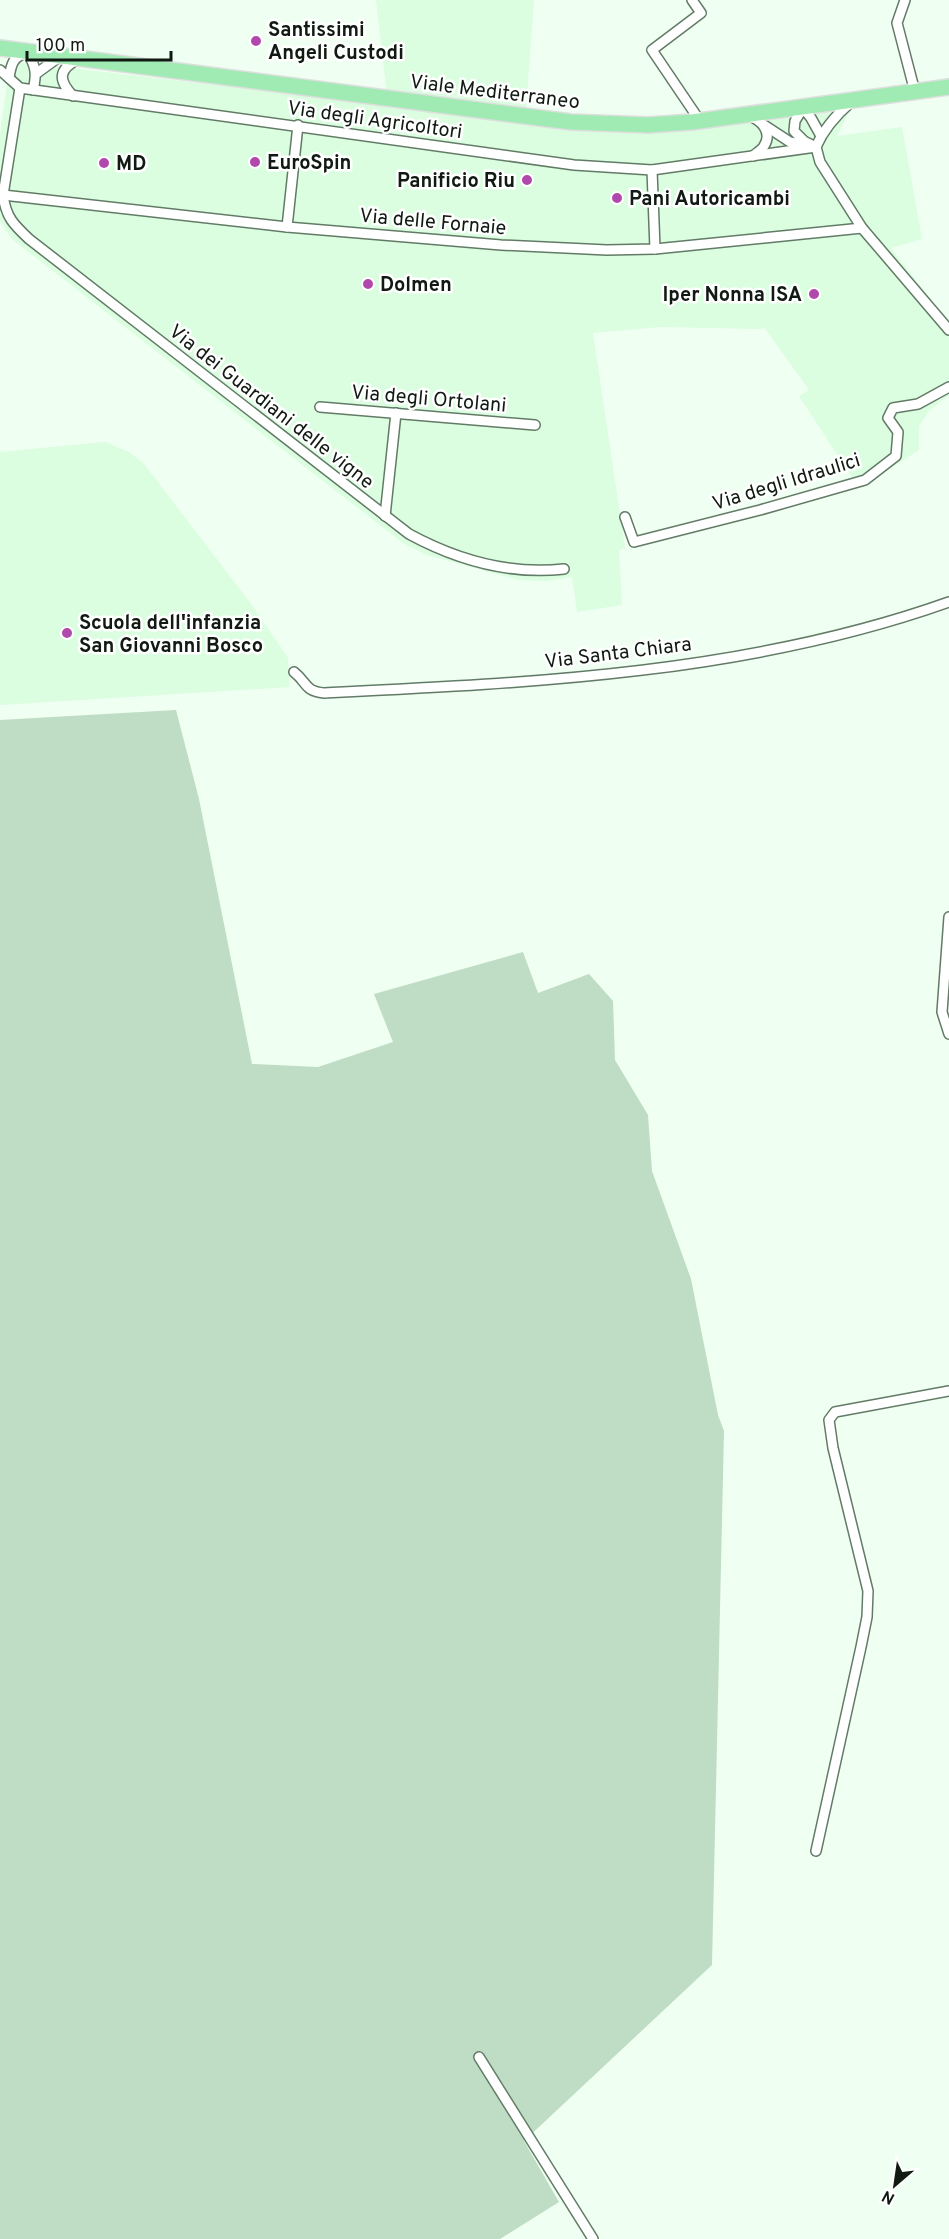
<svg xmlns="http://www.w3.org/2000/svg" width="949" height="2239" viewBox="0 0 949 2239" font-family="Overpass,sans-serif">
<rect width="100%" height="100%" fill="#effff1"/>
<g fill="#dbfde0">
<path d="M376,0H534L525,124L631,132L746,123L850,110L837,136L902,127L922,239L891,248L949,323V395L929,411L919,426V450L866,484L855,482L799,396L809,390L764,327L762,329L660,327L593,333L625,548L619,550L622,605L577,612L572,577L548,581L518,580L427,555L403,543L12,239L0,221V134L10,61L388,105Z"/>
<path d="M105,442L129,452L144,464L252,605L288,658L289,687L0,705V452Z"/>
</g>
<path fill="#bfdcc4" d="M176,710L199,799L252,1064L318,1067L393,1042L374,994L523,952L538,993L589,974L613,1001L615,1060L648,1115L652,1171L691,1279L718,1415L724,1431L712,1965L524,2141L559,2202L500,2239H0V720Z"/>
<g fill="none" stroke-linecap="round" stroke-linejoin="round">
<g stroke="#627b66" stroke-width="12">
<g id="street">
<path d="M692,0L701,13L652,50L700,121"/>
<path d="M905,0L897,23L915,92"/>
<path d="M0,70L20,88L574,165L652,170L816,147"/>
<path d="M37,73L59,57"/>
<path d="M9,78C11,64 13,57 27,52C36,66 37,74 33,90"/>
<path d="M20,88L3,195C6,217 13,224 29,239L409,534C457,560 509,575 564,569"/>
<path d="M73,96C58,80 58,70 78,59"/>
<path d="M851,102C836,115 824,128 816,147L820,162L862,228L949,330"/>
<path d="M749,116C761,120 773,132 764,146C762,150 756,153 753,156"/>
<path d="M764,125L790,142L807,145"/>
<path d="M816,147L804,141L794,131L795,121L803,108L811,118L821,136"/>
<path d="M652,170L655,249"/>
<path d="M3,195L287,227L501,245L607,250L655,249L862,228"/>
<path d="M287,227L298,125"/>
<path d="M320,407L535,425"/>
<path d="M385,516L396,413"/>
<path d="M625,517L634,542L760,510L865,480L896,456L898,432L888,418L893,408L918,404L949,387"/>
<path d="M294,672C308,683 304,691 324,693C533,683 750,673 949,602"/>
<path d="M949,917L942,1012L949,1034"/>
<path d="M816,1851L861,1647L867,1617L868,1591L833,1448L829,1420L835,1412L949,1391"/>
<path d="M479,2057L593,2239"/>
</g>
</g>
<g stroke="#dedfde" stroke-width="18">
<path id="primary" d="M0,48L571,122L648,125L692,122L949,87"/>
</g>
<use href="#street" stroke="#fff" stroke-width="9"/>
<use href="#primary" stroke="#a0eab3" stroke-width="15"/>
</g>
<g fill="#b149ac" stroke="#fff" stroke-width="2">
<circle cx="256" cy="41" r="6"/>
<circle cx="255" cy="162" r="6"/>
<circle cx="104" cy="163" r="6"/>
<circle cx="527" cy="180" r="6"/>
<circle cx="617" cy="198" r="6"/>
<circle cx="368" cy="284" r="6"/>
<circle cx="814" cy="294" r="6"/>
<circle cx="67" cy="633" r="6"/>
</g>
<g text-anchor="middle" stroke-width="5" stroke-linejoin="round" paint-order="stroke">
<g font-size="20" font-weight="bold" fill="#111a12" stroke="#fff" text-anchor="start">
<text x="268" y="36">Santissimi<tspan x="268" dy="23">Angeli Custodi</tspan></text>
<text x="267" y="169">EuroSpin</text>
<text x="116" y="170">MD</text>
<text x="515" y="187" text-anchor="end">Panificio Riu</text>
<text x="629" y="205">Pani Autoricambi</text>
<text x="380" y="291">Dolmen</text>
<text x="802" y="301" text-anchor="end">Iper Nonna ISA</text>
<text x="79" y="629">Scuola dell'infanzia<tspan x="79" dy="23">San Giovanni Bosco</tspan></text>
</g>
<g font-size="20" fill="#111a12" stroke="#fff">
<text transform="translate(495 91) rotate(7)" y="7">Viale Mediterraneo</text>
<text transform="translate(375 119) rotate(8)" y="7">Via degli Agricoltori</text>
<text transform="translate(433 221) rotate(5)" y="7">Via delle Fornaie</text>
<text transform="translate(429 398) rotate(5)" y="7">Via degli Ortolani</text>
<text transform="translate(272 406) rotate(38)" y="7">Via dei Guardiani delle vigne</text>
<text transform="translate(786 481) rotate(-17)" y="7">Via degli Idraulici</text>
<text transform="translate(618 652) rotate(-7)" y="7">Via Santa Chiara</text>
</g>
</g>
<g transform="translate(895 2185) rotate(209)" stroke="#ffffff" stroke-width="4.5" paint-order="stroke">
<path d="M0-4.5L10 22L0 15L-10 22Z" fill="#111a12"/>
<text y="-9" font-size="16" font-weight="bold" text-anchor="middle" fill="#111a12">N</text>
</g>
<path d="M27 51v9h144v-9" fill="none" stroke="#111a12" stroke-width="3"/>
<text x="36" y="51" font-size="18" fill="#111a12" stroke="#ffffff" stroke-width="4.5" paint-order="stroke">100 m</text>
</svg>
